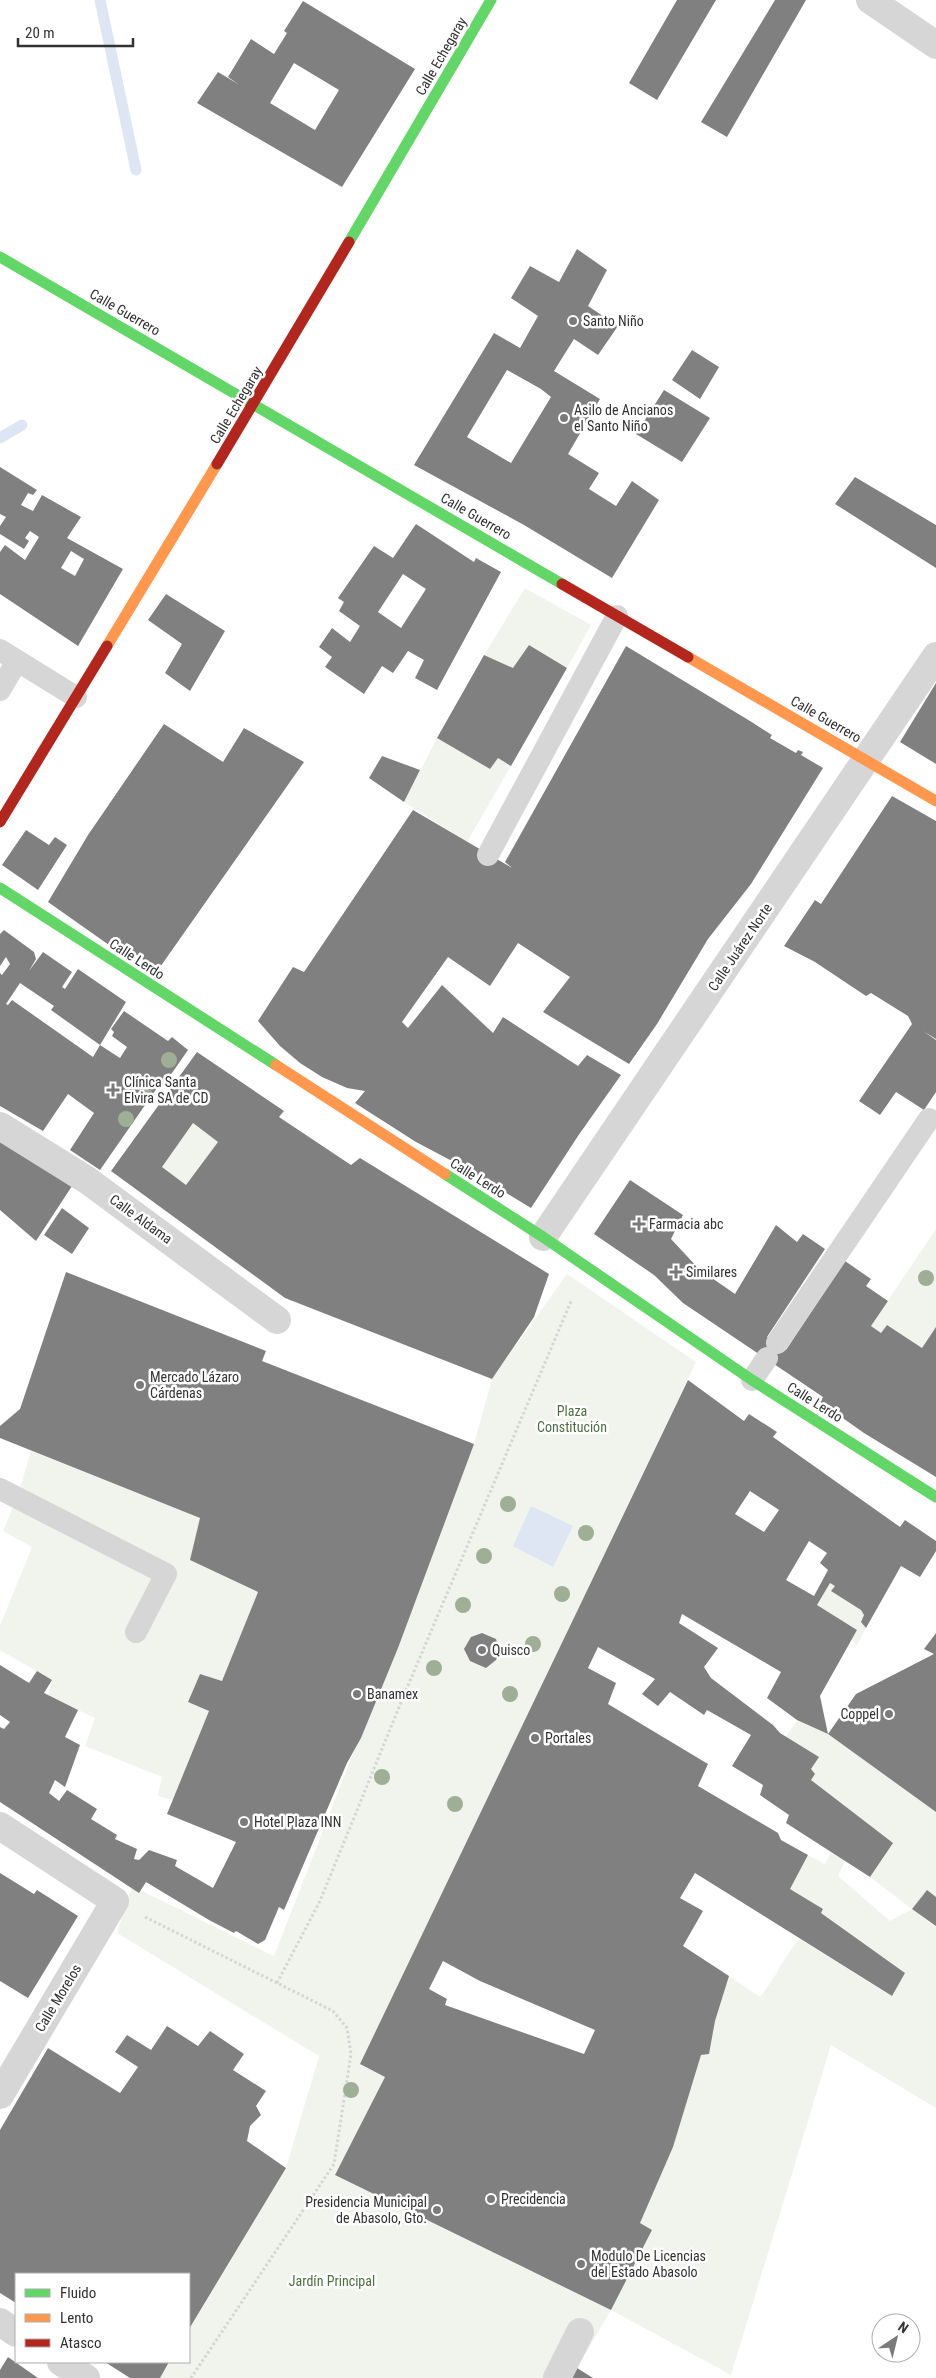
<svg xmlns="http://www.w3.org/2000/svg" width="936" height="2378" viewBox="0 0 936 2378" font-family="'Roboto Condensed',sans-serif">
<rect width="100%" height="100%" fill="#fff"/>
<g fill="#f0f4ed">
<path d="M525,588L591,625L567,668L530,645L513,668L484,655Z"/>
<path d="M437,738L490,769L498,758L511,766L467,842L404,802Z"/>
<path d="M193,1123L218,1142L186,1185L162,1167Z"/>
<path d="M936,1229V1327L922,1348L887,1325L881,1333L871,1326Z"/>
<path d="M567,1274L696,1362L361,2064L385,2077L336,2175L611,2310L652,2230L640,2223L673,2147L701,2055L709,2054L715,2021L729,1976L760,1997C776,1978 783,1957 800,1939L891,1996L905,1973L821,1913L823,1909L790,1889L808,1855L825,1864L831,1852L845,1861L838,1876L890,1921L912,1909L870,1877L811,1780V1769L819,1757L786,1737L797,1720L828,1734L936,1812V1897L927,1890L912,1909L936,1925V2108L831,2045L731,2375L611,2310L571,2378H160L169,2362H189V2329L286,2168L319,2056L117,1933L132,1886L274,1956L474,1444L492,1379Z"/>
<path d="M31,1451L200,1518L190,1560L258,1592L222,1681L200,1674L188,1702L209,1711L173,1800L158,1796L162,1777L85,1746L95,1718L48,1696L52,1680L0,1650V1626L32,1547L3,1531L19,1492Z"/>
<path d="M830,1583L835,1586L831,1591L861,1610L864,1615L861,1622L866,1628L857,1645L852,1640L857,1630L817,1605Z"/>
</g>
<path fill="#dde6f2" d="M531,1506L573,1526L553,1567L513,1546Z"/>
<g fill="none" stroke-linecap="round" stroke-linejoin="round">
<g stroke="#dde6f2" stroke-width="11">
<path d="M100,0L136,170"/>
<path d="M0,438L22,425"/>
</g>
</g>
<g fill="#808080" fill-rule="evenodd">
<path d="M677,0H716L657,100L629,83Z"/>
<path d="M775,0H806L727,137L701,122Z"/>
<path d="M303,1L415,69L342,187L197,103L218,72L238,84L228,77L251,39L274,54L287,33L284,31ZM294,63L339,90L315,130L270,103Z"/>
<path d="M577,249L607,270L588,306L618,326L598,355L574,339L554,371L600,399L568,454L599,473L589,489L616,506L632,481L659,500L612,578L524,525L414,465L494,333L520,348L538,316L511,298L530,266L559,282ZM507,370L541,389L551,397L511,463L467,437Z"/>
<path d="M692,350L719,367L700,399L672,380Z"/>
<path d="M664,390L710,418L682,462L636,434Z"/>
<path d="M0,467L37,490L33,495L28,493L21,505L33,511L42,495L81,517L67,538L123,569L78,646L0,594V552L5,545L25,560L39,537L30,531L25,538L29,541L24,549L0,534V526L6,517L0,514ZM71,551L84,559L75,576L61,568Z"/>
<path d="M855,477L936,525V568L835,504Z"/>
<path d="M416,524L474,562L476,558L501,572L437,690L415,678L424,660L408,651L393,673L382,666L364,694L325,667L332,657L319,647L332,628L350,642L360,626L339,611L344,602L338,598L374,546L393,558ZM403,574L426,589L401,628L378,612Z"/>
<path d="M166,594L225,631L190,691L165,673L182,644L148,620Z"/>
<path d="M529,645L567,668L511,766L498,758L490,769L437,738L484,655L513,668Z"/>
<path d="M626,646L750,721L772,735L770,738L796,753L798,750L803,752L801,755L823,768L751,884L708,939L657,1024L629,1064L543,1012L570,977L518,943L490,986L448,957L402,1022L408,1028L442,985L493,1033L503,1017L578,1066L587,1055L621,1075L578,1136L531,1208L469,1170L416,1142L355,1103L365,1091L347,1088L322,1077L300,1063L280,1046L258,1021L293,967L304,972L413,810L512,868L505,862Z"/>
<path d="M936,683V764L900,742Z"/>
<path d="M164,724L223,762L244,728L304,762L158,970L112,938L109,945L48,902L88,835Z"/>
<path d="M382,756L420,770L404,802L369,778Z"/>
<path d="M892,796L936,821V1039L923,1031L936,1040V1092L924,1110L896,1092L880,1115L859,1101L912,1024L908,1016L871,993L866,996L815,962L784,946L815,900L821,904Z"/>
<path d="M26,830L49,845L55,837L67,845L38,890L2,865Z"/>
<path d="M4,930L34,952L36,959L29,971L43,952L72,972L62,987L65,989L78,969L126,1002L100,1045L51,1010L54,1006L20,983L6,1004L8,1005L12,1000L93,1057L100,1045L120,1058L127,1047L112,1036L114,1032L111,1029L124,1011L168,1041L172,1037L188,1050L172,1073L159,1085L100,1170L70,1150L94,1113L68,1094L43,1131L0,1106V973L2,975L10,964L6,957L0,966V934Z"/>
<path d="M197,1052L284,1111L279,1117L351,1165L360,1158L549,1274L534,1317L492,1379L285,1298L111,1171ZM193,1123L218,1142L186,1185L162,1167Z"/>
<path d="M0,1134L72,1186L36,1241L0,1210Z"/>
<path d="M630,1180L683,1215L671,1239L699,1269L735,1294L776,1225L797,1242L803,1234L825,1249L767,1337L786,1350L845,1261L871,1279L866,1286L888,1301L871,1326L881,1333L887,1325L922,1348L936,1327V1477L864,1433L820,1402L823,1397L683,1303L654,1275L594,1234Z"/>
<path d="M62,1208L89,1228L72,1254L44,1235Z"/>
<path d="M66,1272L266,1351L262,1361L474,1444L398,1648L361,1738L347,1763L284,1910L279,1907L265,1940L258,1944L236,1931L234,1933L209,1920L146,1882L139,1893L0,1802V1727L4,1729L10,1722L0,1715V1665L29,1683L37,1671L52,1680L44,1693L78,1710L65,1737L80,1745L65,1787L55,1780L49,1793L59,1801L67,1790L97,1809L91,1819L117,1835L115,1839L137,1849L134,1859L139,1860L149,1850L177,1860L175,1866L213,1888L236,1842L167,1814L209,1711L188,1702L200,1674L222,1681L258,1592L190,1560L200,1518L0,1438V1426L20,1409Z"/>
<path d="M688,1380L744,1421L749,1414L777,1432L773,1437L900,1527L905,1520L936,1541V1551L920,1577L901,1566L866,1628L861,1622L864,1615L861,1610L831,1591L835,1586L830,1583L817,1605L857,1630L820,1696L828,1734L797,1720L767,1698L781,1672L682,1614L679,1623L718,1648L704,1667L711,1678L773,1725L780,1733L819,1757L811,1769L815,1774L811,1780L893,1843L870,1877L786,1823L789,1815L760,1795L763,1785L732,1766L751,1735L707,1710L704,1715L670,1692L658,1706L642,1694L655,1679L598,1647L588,1668L616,1683L608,1704L708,1764L698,1786L778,1833L781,1840L808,1855L790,1889L823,1909L821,1913L905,1973L892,1996L695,1873L680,1898L703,1911L683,1946L729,1976L715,2021L709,2054L701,2055L673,2147L640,2223L652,2230L611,2310L335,2175L385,2077L360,2064ZM750,1491L779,1510L764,1532L735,1514ZM809,1541L827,1553L820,1563L828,1570L814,1596L786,1580ZM443,1961L480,1981L595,2030L584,2054L445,2005L447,1999L429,1989Z"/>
<path d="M482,1633L496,1639L500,1651L496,1660L486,1668L470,1661L464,1649L471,1637Z"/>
<path d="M936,1633V1812L828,1734L856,1694L934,1654L924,1649Z"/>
<path d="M0,1873L34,1894L37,1890L78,1916L28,1998L0,1981Z"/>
<path d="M927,1890L936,1897V1926L912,1909Z"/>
<path d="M167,2026L198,2046L210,2031L244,2054L233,2070L266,2091L256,2106L261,2115L250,2126L247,2141L286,2168L189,2329V2274H16V2303L0,2293V2130L48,2048L120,2093L138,2067L115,2052L127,2035L151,2050Z"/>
<path d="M8,2357L38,2378H0V2370Z"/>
<path d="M105,2362H169L160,2378H130Z"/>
<path d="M577,2368L593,2378H571Z"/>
</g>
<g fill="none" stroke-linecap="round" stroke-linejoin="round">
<g stroke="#d5d5d5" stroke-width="3" stroke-dasharray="2.5 2.5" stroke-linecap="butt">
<path d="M145,1917L333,2011L347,2028L351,2054L334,2164L191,2378"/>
<path d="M277,1983L320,1901L404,1695L572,1299"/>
</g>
<g stroke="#d6d6d6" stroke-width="22">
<path d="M0,650L76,697"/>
<path d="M0,690L17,661"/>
<path d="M488,855L617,616"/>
<path d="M777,1343L929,1119"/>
<path d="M752,1380L767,1358"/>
<path d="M0,1489L166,1574L136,1632"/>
</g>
<g stroke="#d6d6d6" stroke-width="28">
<path d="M870,0L936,45"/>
<path d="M0,1126L87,1180L277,1320"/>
<path d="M543,1237L936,656"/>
<path d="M0,1826L115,1901L0,2095"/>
<path d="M0,2322L16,2333"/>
<path d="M61,2362L86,2378"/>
<path d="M557,2378L580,2332"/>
</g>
<g stroke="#63d668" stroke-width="11">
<path d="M349,242L491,0"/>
<path d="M0,257L562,584"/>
<path d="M0,888L276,1065"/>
<path d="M445,1174L543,1237L752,1380L936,1497"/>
</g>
<g stroke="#ff974d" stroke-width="11">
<path d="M107,646L217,464"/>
<path d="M688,657L936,801"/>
<path d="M276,1065L445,1174"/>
</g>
<g stroke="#b3261e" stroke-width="11">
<path d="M217,464L349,242"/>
<path d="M562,584L688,657"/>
<path d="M0,822L107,646"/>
</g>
</g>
<g fill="#9eaf95">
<circle cx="169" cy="1060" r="8"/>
<circle cx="145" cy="1096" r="8"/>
<circle cx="126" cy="1119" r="8"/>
<circle cx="926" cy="1278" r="8"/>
<circle cx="508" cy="1504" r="8"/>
<circle cx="586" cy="1533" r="8"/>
<circle cx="484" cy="1556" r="8"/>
<circle cx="562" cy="1594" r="8"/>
<circle cx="463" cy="1605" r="8"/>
<circle cx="533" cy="1644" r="8"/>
<circle cx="434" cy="1668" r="8"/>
<circle cx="510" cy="1694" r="8"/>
<circle cx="382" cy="1777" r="8"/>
<circle cx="455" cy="1804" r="8"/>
<circle cx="351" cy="2090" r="8"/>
</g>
<g fill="#7a7a7a" stroke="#fff" stroke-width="2">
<circle cx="573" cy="321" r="5"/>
<circle cx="564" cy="418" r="5"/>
<path d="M110.5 1082.5h5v5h5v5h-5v5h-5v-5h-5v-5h5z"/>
<path d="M636.5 1216.5h5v5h5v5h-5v5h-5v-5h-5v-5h5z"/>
<path d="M673.5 1264.5h5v5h5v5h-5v5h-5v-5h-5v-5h5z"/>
<circle cx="140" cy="1385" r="5"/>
<circle cx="482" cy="1650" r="5"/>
<circle cx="357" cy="1694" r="5"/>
<circle cx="889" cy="1714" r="5"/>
<circle cx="535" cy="1738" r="5"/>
<circle cx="244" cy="1822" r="5"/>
<circle cx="491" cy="2199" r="5"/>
<circle cx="437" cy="2210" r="5"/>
<circle cx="581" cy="2264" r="5"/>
</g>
<g text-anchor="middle" stroke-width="5" stroke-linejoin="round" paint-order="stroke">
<g font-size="14" fill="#323232" stroke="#fff">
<text transform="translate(441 56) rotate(-60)" y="5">Calle Echegaray</text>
<text transform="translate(125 312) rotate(30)" y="5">Calle Guerrero</text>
<text transform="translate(236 405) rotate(-59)" y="5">Calle Echegaray</text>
<text transform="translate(476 516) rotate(30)" y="5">Calle Guerrero</text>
<text transform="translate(826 719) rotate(30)" y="5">Calle Guerrero</text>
<text transform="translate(740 947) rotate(-56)" y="5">Calle Juárez Norte</text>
<text transform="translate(137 959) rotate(33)" y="5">Calle Lerdo</text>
<text transform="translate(478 1178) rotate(32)" y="5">Calle Lerdo</text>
<text transform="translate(141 1219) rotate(36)" y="5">Calle Aldama</text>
<text transform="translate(815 1402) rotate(32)" y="5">Calle Lerdo</text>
<text transform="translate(58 1998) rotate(-59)" y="5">Calle Morelos</text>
</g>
<g font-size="14" fill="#323232" stroke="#fff" text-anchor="start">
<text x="583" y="326">Santo Niño</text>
<text x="574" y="415">Asilo de Ancianos<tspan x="574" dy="16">el Santo Niño</tspan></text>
<text x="124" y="1087">Clínica Santa<tspan x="124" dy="16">Elvira SA de CD</tspan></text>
<text x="649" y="1229">Farmacia abc</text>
<text x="686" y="1277">Similares</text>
<text x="150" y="1382">Mercado Lázaro<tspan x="150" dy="16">Cárdenas</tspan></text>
<text x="492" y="1655">Quisco</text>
<text x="367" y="1699">Banamex</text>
<text x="879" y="1719" text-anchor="end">Coppel</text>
<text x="545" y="1743">Portales</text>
<text x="254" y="1827">Hotel Plaza INN</text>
<text x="501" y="2204">Precidencia</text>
<text x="427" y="2207" text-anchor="end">Presidencia Municipal<tspan x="427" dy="16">de Abasolo, Gto.</tspan></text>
<text x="591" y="2261">Modulo De Licencias<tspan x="591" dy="16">del Estado Abasolo</tspan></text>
</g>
<g font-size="14" fill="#4e6e3f" stroke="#fff">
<text x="572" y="1416">Plaza<tspan x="572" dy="16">Constitución</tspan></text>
<text x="332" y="2286">Jardín Principal</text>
</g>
</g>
<rect x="15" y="2273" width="175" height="90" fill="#ffffff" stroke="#adadad"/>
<rect x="25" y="2289" width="25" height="8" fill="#63d668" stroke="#adadad"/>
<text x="60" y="2298" font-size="15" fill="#323232">Fluido</text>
<rect x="25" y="2314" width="25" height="8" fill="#ff974d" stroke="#adadad"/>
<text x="60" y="2323" font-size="15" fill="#323232">Lento</text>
<rect x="25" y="2339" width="25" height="8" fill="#b3261e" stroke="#adadad"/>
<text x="60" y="2348" font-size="15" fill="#323232">Atasco</text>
<g transform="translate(896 2338) rotate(35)"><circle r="24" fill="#ffffff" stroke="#adadad"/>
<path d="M0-4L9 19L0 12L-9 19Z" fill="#7a7a7a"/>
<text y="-8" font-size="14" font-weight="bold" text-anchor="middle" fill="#323232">N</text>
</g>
<path d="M18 38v8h115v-8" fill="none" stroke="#323232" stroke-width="2.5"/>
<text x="25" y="38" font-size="15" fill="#323232" stroke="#ffffff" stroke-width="4" paint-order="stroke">20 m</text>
</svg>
